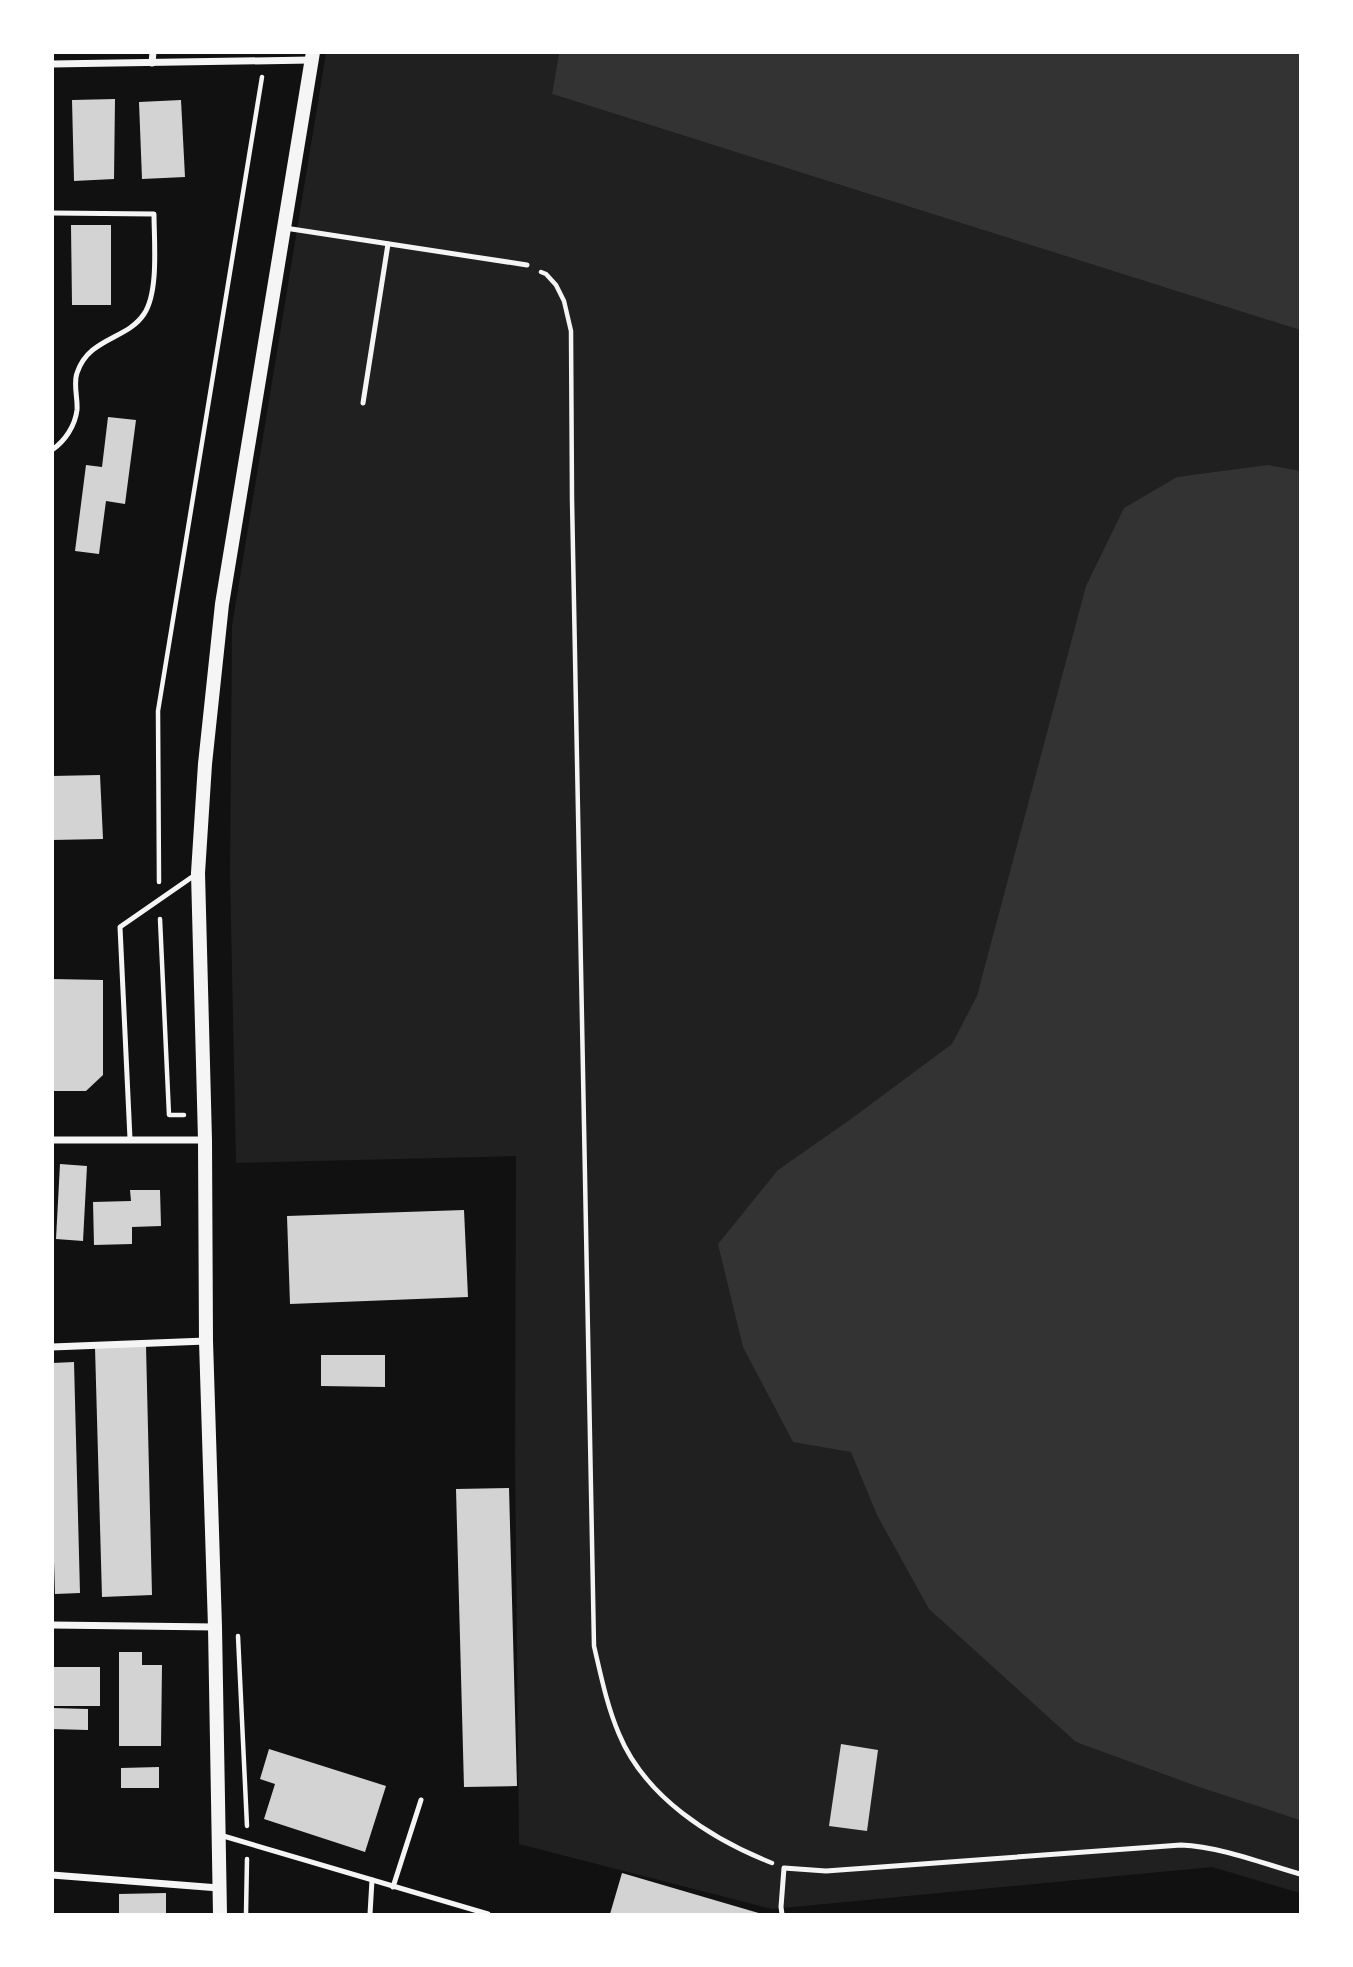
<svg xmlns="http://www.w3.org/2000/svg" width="1353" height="1967" viewBox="0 0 1353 1967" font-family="Raleway,sans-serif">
<rect width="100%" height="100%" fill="#111"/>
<path fill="#202020" d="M326,53H559L552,94L1300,330V1893L1212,1867L772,1909L519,1844L515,1454L516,1156L236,1163L230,874L232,626Z"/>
<g fill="#333">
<path d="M559,53H1300V330L552,94Z"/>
<path d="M1268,465L1300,471V1820L1199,1787L1076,1742L929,1609L877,1515L851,1452L793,1442L743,1347L718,1244L778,1170L851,1119L952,1044L977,996L1086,586L1124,508L1177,477Z"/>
</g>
<g fill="#d3d3d3">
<path d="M115,99L114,179L74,181L72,100Z"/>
<path d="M181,100L185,177L142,179L139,102Z"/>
<path d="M71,225H111V305H72Z"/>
<path d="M108,417L136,420L125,504L106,501L99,554L75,551L86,465L102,467Z"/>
<path d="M100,775L103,839L52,840V776Z"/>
<path d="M52,979L103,980V1075L86,1091H52Z"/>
<path d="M60,1164L87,1166L83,1241L56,1239Z"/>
<path d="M130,1190H160L161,1226L132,1227V1244L94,1245L93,1202L131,1201Z"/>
<path d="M464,1210L468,1297L290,1304L287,1216Z"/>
<path d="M146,1346L152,1595L102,1597L95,1347Z"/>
<path d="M321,1355H385V1387L321,1386Z"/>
<path d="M74,1362L80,1593L55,1594L52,1496V1363Z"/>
<path d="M509,1488L517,1786L464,1787L456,1489Z"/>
<path d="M119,1652H142V1665H162L161,1746H119Z"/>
<rect x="52" y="1667" width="48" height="39"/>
<path d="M52,1708L88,1709V1730L52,1729Z"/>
<path d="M841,1744L878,1750L867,1831L829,1826Z"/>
<path d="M269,1749L386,1786L365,1852L264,1819L275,1784L260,1779Z"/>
<path d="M159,1767V1788H121V1768Z"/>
<path d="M622,1873L762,1914H610Z"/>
<path d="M166,1893V1914H119V1894Z"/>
</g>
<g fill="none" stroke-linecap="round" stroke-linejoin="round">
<g stroke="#f5f5f5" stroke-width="4.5">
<path d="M541,272L546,274L556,285L564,301L571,331L572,499L594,1646C601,1676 607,1706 619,1734C645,1797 711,1839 772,1863"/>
<path d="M159,882L158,711L262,77"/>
<path d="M160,919L169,1115H184"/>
<path d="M238,1636L247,1826"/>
<path d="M246,1914L247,1859"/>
</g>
<g stroke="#f5f5f5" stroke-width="5">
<path d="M52,213L154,214C154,241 159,292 144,314C127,340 89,337 77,373C73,384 78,398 77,410C75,426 65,441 52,450"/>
<path d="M285,228L527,265"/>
<path d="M363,403L388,244"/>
<path d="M130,1139L120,927L195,875"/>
<path d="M220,1835L488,1914"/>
<path d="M393,1887L421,1800"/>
<path d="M370,1914L372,1880"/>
<path d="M782,1914L781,1907L784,1868L826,1871L1181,1845C1222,1847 1261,1863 1300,1874"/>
</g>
<g stroke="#f5f5f5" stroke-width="7">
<path d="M152,63L153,52"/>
<path d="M52,64L311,60"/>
<path d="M52,1140H205"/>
<path d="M52,1347L206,1341"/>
<path d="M52,1625L215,1627"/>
<path d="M52,1875L219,1888"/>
</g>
<path stroke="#f5f5f5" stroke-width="14" d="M220,1914L215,1627L206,1341L205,1140L198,873L205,764L222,604L313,52"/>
</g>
<rect width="1353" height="1967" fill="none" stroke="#ffffff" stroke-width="108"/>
</svg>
